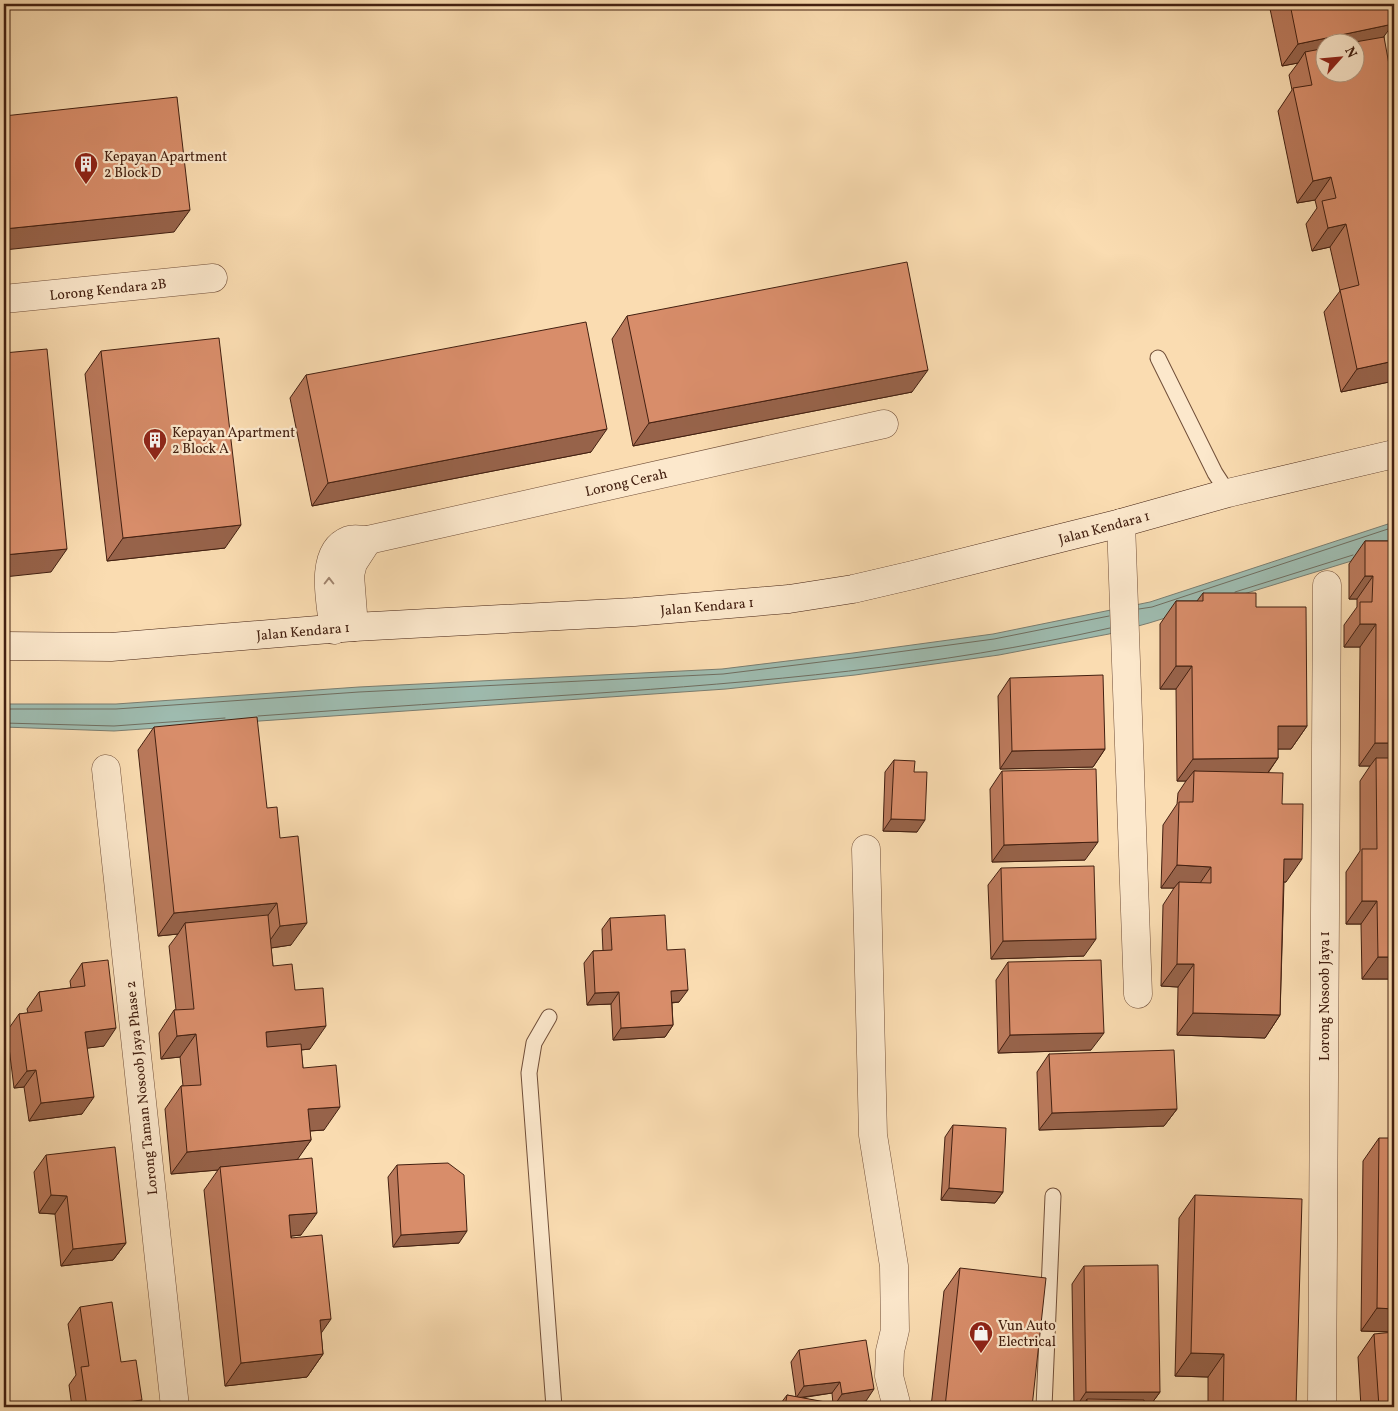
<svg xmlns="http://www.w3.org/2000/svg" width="1398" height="1411" viewBox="0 0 1398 1411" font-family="Vollkorn,serif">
<rect width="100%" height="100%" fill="#fadcb1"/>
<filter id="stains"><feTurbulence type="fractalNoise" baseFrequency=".004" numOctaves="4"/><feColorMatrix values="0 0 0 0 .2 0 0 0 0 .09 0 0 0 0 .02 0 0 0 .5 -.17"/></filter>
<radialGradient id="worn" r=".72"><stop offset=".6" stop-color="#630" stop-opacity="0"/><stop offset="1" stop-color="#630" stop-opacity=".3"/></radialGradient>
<path fill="#9ebbaf" stroke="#7a7d70" d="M1394,522V548L1149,623L1109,634L999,655L855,675L726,689L114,731L4,727V704H116L359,687L722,669L853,653L993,634L1150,602Z"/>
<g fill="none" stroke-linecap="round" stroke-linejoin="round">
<g stroke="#706e60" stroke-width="1">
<path d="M1235,592L1353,555"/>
<path d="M1139,609L1152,607L1394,527"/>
<path d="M4,709H116L359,692L723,674L853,658L994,639L1109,616"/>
<path d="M258,716C367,708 476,701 585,694C760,682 938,667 1110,628"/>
<path d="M4,723L114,726L225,718"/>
</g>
<g stroke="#714f39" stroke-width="17">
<g id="lane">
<path d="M1158,358L1215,473L1228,493"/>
<path d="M549,1017L534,1043L529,1073L554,1407"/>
<path d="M1044,1407L1053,1196"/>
</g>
</g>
<g stroke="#714f39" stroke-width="29">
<g id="street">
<path d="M4,299L213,278"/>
<path d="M1121,523L1138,994"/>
<path d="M354,627L350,575L353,563L368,540"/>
<path d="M334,630C331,605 318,552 349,540C354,538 362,540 368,540L884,424"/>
<path d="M106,769L175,1407"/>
<path d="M866,849L873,1135L894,1266L895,1330L890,1351L889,1376L897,1407"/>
<path d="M1322,1407L1327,585"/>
</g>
</g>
<g stroke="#432011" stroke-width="29">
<path id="secondary" d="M4,646L111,647L354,627L634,612L789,599L853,589L913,575L1121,523L1228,493L1394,454"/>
</g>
<use href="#lane" stroke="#fce8cc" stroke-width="15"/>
<use href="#street" stroke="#fce8cc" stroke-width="28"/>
<use href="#secondary" stroke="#fce8cc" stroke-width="28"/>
</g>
<g fill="#ba795b" stroke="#432011" fill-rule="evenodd">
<path d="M1269,4H1389L1384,37L1394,381L1341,392L1324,312L1340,291L1330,247L1312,251L1306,224L1317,208L1315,200L1297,203L1278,111L1292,90L1289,75L1298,63L1282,66Z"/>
<path d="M627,316L912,392L633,446L612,339Z"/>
<path d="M101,351L225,548L107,561L85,374Z"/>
<path d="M306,375L591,452L312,506L290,398Z"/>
<path d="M1365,541H1394V979H1362L1361,924H1346V872L1360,851V781L1370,766H1359L1360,647H1344V625L1357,607V599H1349V564Z"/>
<path d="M1203,593L1256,607L1307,726L1291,749H1278V758L1268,773L1282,804L1286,882H1284L1280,1015L1265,1038L1177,1035L1178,987L1161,986L1163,905L1174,888H1161L1163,825L1177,804L1178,793L1186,781H1177L1176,689H1160V624L1176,601H1197Z"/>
<path d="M1010,678L1105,749L1093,767L1000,769L998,696Z"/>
<path d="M154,727L267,808L291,945L271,948L273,966L295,990L310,1049L301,1050L303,1068L324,1130L310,1131L311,1140L297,1159L301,1235L291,1236L321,1333L323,1354L307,1377L225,1386L204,1190L218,1170L171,1174L165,1109L181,1086H183L180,1057L161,1059L159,1033L174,1010H176L169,946L178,934L158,936L138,750Z"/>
<path d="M894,760L914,772L917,832L883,831L885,772Z"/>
<path d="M1002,771L1085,860L992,862L990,789Z"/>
<path d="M1001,868L1084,956L991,959L988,885Z"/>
<path d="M610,918L667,950L679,1002L672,1003L673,1025L665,1037L613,1040L611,1004L587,1005L584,963L593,951H603L602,929Z"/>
<path d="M1008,962L1091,1050L998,1053L996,980Z"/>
<path d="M82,963L104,1046L87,1048L82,1114L29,1121L24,1087L14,1088L7,1031L19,1014L28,1013L27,1009L39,992L71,988L70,981Z"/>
<path d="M1049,1054L1177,1109L1164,1126L1039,1130L1037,1072Z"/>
<path d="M953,1125L1003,1192L995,1203L941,1200L945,1137Z"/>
<path d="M1379,1138L1394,1332L1361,1331L1363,1161Z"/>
<path d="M46,1155L126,1243L113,1260L61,1266L55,1214L39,1213L34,1172Z"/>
<path d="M397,1165L459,1243L393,1247L388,1177Z"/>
<path d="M1195,1195L1296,1407H1208V1377L1175,1376L1179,1218Z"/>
<path d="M1084,1266L1160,1392L1149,1407H1074L1072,1284Z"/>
<path d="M960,1268L1032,1407H931L944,1291Z"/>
<path d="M80,1307L137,1407H72L69,1385L76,1375L68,1324Z"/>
<path d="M1374,1334L1394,1407H1361L1358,1357Z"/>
<path d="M799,1350L866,1401L840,1405L853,1407H778L787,1395L796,1397L791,1362ZM832,1393L833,1404L801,1398Z"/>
</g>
<g fill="#97634a" stroke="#432011">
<path d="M1393,24L1377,46L1356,42H1326V57L1305,52L1298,63L1282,66L1298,44Z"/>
<path d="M1331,177L1315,200L1297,203L1313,181Z"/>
<path d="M190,210L174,232L4,250V229Z"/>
<path d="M1346,224L1330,247L1312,251L1328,228Z"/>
<path d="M1394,361V381L1341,392L1357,369Z"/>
<path d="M928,370L912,392L633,446L649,423Z"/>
<path d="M607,429L591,452L312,506L328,483Z"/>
<path d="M241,525L225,548L107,561L123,538Z"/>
<path d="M67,549L51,572L4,577V555Z"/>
<path d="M1365,576H1373L1357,599H1349Z"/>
<path d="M1360,624H1376L1360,647H1344Z"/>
<path d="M1176,666H1192L1176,689H1160Z"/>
<path d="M1278,726H1307L1291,749H1262Z"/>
<path d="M1375,743H1394V767L1376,758L1370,766H1359Z"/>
<path d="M1105,749L1093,767L1000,769L1012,751Z"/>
<path d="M1278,758L1262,781L1194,771L1186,781H1177L1193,759Z"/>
<path d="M891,819L925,820L917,832L883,831Z"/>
<path d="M1098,842L1085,860L992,862L1004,845Z"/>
<path d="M1284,859H1302L1286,882L1268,881Z"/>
<path d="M1177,865L1211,867L1196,889L1179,882L1174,888H1161Z"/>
<path d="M1362,901H1377L1361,924H1346Z"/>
<path d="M277,903L261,925L185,923L178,934L158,936L174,913Z"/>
<path d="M307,923L291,945L264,949L280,926Z"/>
<path d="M1096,939L1084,956L991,959L1003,941Z"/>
<path d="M1378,957H1394V979H1362Z"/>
<path d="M1177,964H1194L1178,987L1161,986Z"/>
<path d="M688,990L679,1002L663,1003L671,991Z"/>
<path d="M619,992L611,1004L587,1005L595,993Z"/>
<path d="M1193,1013L1280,1015L1265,1038L1177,1035Z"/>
<path d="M673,1025L665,1037L613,1040L621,1028Z"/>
<path d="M326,1026L310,1049L250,1055L266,1032Z"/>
<path d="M116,1028L104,1046L73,1050L85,1032Z"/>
<path d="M1104,1033L1091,1050L998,1053L1010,1035Z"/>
<path d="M196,1034L180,1057L161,1059L177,1036Z"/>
<path d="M36,1070L24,1087L14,1088L27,1071Z"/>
<path d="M94,1097L82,1114L29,1121L41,1103Z"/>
<path d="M340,1107L324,1130L292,1132L308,1109Z"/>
<path d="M1177,1109L1164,1126L1039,1130L1052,1113Z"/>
<path d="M311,1140L295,1163L220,1167L218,1170L171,1174L187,1152Z"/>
<path d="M949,1188L1003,1192L995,1203L941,1200Z"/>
<path d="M51,1195L67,1196L55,1214L39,1213Z"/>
<path d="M317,1213L301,1235L273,1238L289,1215Z"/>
<path d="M467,1231L459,1243L393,1247L401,1235Z"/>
<path d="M126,1243L113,1260L61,1266L73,1249Z"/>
<path d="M1377,1308L1394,1309V1332L1361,1331Z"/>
<path d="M331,1319L315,1342L320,1320Z"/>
<path d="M1191,1353L1224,1354L1208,1377L1175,1376Z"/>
<path d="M323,1354L307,1377L225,1386L241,1363Z"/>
<path d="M840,1382L832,1393L796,1398L804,1386Z"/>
<path d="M874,1389L866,1401L834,1406L842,1394Z"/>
<path d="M1086,1392H1160L1149,1407H1087V1399L1082,1407H1076Z"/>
<path d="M142,1400L137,1407H92Z"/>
</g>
<g fill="#d88d6a" stroke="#432011">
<path d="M1290,4H1389L1393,24L1298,44Z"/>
<path d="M1384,37L1390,70H1394V361L1357,369L1340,290L1359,285L1346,224L1328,228L1322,201L1336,198L1331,177L1313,181L1293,88L1312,85L1305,52L1326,48V72H1356V42H1355Z"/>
<path d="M177,97L190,210L4,229V116Z"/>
<path d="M907,262L928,370L649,423L627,316Z"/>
<path d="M586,322L607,429L328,483L306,375Z"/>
<path d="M219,338L241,525L123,538L101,351Z"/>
<path d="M47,349L67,549L4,555V353Z"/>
<path d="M1365,541H1394V743H1375L1376,624H1360V602H1372L1373,576H1365Z"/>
<path d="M1203,593H1256V607H1306L1307,726H1278V758L1193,759L1192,666H1176V601H1203Z"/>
<path d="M1103,675L1105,749L1012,751L1010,678Z"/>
<path d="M257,717L267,808L277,807L280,838L298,836L307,923L280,926L277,903L174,913L154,727Z"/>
<path d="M1376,758H1394V957H1378L1377,901H1362V849H1377Z"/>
<path d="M894,760L915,761L914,772H927L925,820L891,819Z"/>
<path d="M1096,769L1098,842L1004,845L1002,771Z"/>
<path d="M1194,771L1283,773L1282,804H1303L1302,859H1284L1280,1015L1193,1013L1194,964H1177L1179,882L1211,883V867L1177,865L1179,802H1193Z"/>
<path d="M1094,866L1096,939L1003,941L1001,868Z"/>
<path d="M268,915L273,966L292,964L295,990L323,988L326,1026L266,1032L267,1047L301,1044L303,1068L336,1065L340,1107L308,1109L311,1140L187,1152L181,1086L201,1085L196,1034L177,1036L174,1010L194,1009L185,923Z"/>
<path d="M665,915L667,950L685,949L688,990L671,991L673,1025L621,1028L619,992L595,993L593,951L612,950L610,918Z"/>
<path d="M108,960L116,1028L85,1032L94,1097L41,1103L36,1070L27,1071L19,1014L42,1011L39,992L85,986L82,963Z"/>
<path d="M1101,960L1104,1033L1010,1035L1008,962Z"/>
<path d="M1174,1050L1177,1109L1052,1113L1049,1054Z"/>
<path d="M953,1125L1006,1128L1003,1192L949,1188Z"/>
<path d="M1379,1138H1394V1309L1377,1308Z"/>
<path d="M115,1147L126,1243L73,1249L67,1196L51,1195L46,1155Z"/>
<path d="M312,1158L317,1213L289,1215L291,1238L322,1235L331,1319L320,1320L323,1354L241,1363L220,1167Z"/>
<path d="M448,1163L464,1175L467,1231L401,1235L397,1165Z"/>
<path d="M1195,1195L1302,1199L1296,1407H1223L1224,1354L1191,1353Z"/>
<path d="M1158,1265L1160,1392H1086L1084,1266Z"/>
<path d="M960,1268L1046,1278L1032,1407H945Z"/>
<path d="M112,1302L121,1362L136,1360L142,1400L87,1407L81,1367L89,1366L80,1307Z"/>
<path d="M1394,1332V1407H1379L1374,1334Z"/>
<path d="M866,1340L874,1389L842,1394L840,1382L804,1386L799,1350Z"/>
<path d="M787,1395L853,1407H785Z"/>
<path d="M1087,1399L1144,1400V1407H1087Z"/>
</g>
<defs><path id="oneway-chevron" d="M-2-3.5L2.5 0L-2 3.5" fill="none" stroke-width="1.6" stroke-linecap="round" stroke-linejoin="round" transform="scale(1.25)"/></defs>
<use stroke="#a0846e" href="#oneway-chevron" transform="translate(329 581) rotate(-90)"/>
<defs>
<g id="building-pin" transform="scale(1.25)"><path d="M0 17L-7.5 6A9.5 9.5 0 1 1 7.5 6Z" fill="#8f2418" stroke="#fce8cc"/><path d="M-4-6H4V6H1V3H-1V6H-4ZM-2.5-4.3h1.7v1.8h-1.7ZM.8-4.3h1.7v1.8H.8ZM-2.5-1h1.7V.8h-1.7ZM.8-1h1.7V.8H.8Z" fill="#fff"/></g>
<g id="shop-pin" transform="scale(1.25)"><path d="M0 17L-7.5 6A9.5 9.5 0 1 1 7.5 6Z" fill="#8f2418" stroke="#fce8cc"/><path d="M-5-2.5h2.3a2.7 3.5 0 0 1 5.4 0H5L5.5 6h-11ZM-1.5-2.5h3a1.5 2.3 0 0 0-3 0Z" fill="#fff"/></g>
</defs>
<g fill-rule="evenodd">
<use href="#building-pin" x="86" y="164"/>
<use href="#building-pin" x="155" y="440"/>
<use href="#shop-pin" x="981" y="1333"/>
</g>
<g text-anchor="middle" stroke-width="4.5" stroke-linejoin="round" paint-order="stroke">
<g font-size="14" fill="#432011" stroke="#fce8cc" text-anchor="start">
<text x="104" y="161">Kepayan Apartment<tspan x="104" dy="16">2 Block D</tspan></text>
<text x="172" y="437">Kepayan Apartment<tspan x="172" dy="16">2 Block A</tspan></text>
<text x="998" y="1330">Vun Auto<tspan x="998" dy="16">Electrical</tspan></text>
</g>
<g font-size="14" fill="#432011" stroke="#fce8cc">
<text transform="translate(108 289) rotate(-6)" y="5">Lorong Kendara 2B</text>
<text transform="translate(626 482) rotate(-13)" y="5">Lorong Cerah</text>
<text transform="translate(1104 527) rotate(-15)" y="5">Jalan Kendara 1</text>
<text transform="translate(707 606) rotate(-5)" y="5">Jalan Kendara 1</text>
<text transform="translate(303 631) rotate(-5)" y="5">Jalan Kendara 1</text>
<text transform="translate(1324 996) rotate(-90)" y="5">Lorong Nosoob Jaya 1</text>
<text transform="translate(141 1088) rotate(-96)" y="5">Lorong Taman Nosoob Jaya Phase 2</text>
</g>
</g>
<rect width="1398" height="1411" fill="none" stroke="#fadcb1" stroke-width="20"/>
<rect x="5" y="5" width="1388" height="1401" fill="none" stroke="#432011" stroke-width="2.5"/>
<rect x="10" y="10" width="1378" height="1391" fill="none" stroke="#432011"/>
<g transform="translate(1340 58) rotate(63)"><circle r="24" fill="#fce8cc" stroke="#b29881"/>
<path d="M0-4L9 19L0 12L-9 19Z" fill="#8f2418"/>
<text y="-8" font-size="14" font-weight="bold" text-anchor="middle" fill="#432011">N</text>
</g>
<rect width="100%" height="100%" filter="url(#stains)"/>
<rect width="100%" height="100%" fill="url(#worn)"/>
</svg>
